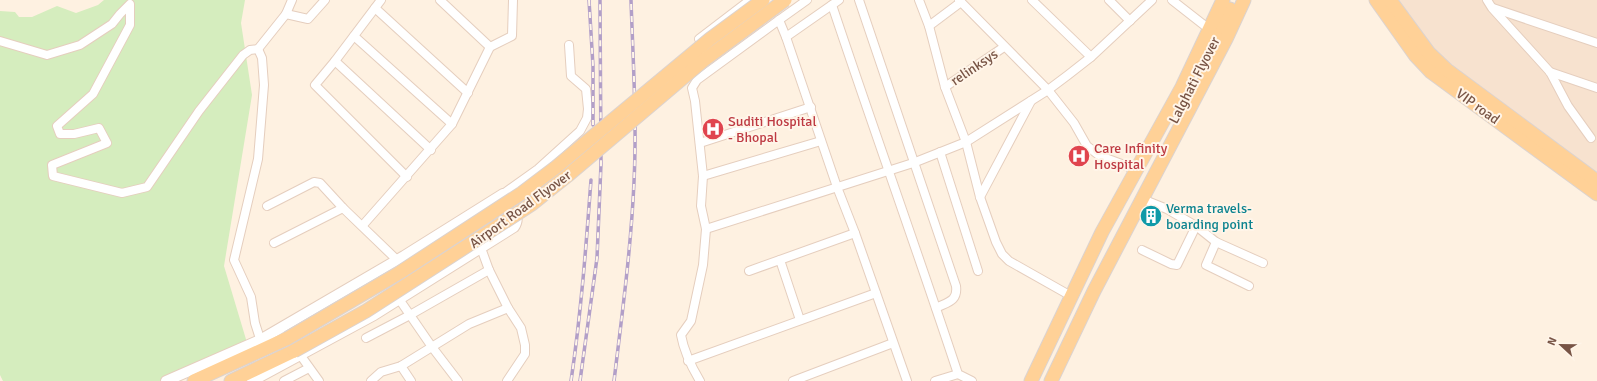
<svg xmlns="http://www.w3.org/2000/svg" width="1597" height="381" viewBox="0 0 1597 381" font-family="Signika,sans-serif">
<rect width="100%" height="100%" fill="#fef1e1"/>
<path fill="#f7e2cf" d="M1386,0H1597V201L1555,163L1417,60Z"/>
<path fill="#d5edbe" d="M104,0H245L241,23L252,95L224,266L248,346L162,381H3L0,375V11L15,12L19,17H32L57,6L76,13L98,5Z"/>
<g fill="none" stroke-linecap="round" stroke-linejoin="round">
<g stroke="#e5cebe" stroke-width="10">
<g id="minor">
<path d="M381,0L335,61L315,85L407,177"/>
<path d="M440,0L490,47"/>
<path d="M859,0L956,286C958,301 948,302 936,308"/>
<path d="M919,0L929,26L945,87L966,142L980,197L996,242L1002,254L1009,261L1071,296"/>
<path d="M959,0L1048,90L1074,123L1087,146L1100,156L1127,166L1135,171"/>
<path d="M1032,0L1091,57"/>
<path d="M1109,0L1130,21"/>
<path d="M1172,0L1209,29"/>
<path d="M1487,0L1492,8L1550,72L1568,106L1591,138"/>
<path d="M832,5C873,128 917,250 958,374L972,381"/>
<path d="M375,8L468,93"/>
<path d="M1493,8L1597,43"/>
<path d="M286,14L308,19L325,0"/>
<path d="M779,20L807,0"/>
<path d="M929,26L961,2"/>
<path d="M354,36L452,124"/>
<path d="M786,37L837,187L855,233L907,381"/>
<path d="M699,39L750,0"/>
<path d="M0,41L47,55L80,45L112,24L120,14L130,4V25L93,94L57,126L60,134H74L99,128L107,143L52,165L53,176L122,193L147,187L199,111L243,55L250,50L258,49L286,14L292,0"/>
<path d="M258,49L262,58L264,85L258,159L234,260L251,297L255,323L262,345"/>
<path d="M335,61L431,150"/>
<path d="M1550,72L1597,88"/>
<path d="M945,87L1004,47"/>
<path d="M700,143L811,107"/>
<path d="M940,152L978,271"/>
<path d="M703,176L821,141"/>
<path d="M503,194L538,169L580,131L587,118L588,109L586,89L571,76L569,45"/>
<path d="M980,197L1031,101"/>
<path d="M1142,199L1167,209L1196,226L1216,242L1263,263"/>
<path d="M267,206L314,182L320,183L343,208L397,260"/>
<path d="M363,225L452,124L490,47L512,36L513,0"/>
<path d="M706,229L913,163L966,142L1048,90L1068,75L1091,57L1152,0"/>
<path d="M1216,242L1206,265L1249,286"/>
<path d="M274,243L343,208"/>
<path d="M481,248L489,270L508,308L521,328L525,345V354L507,381"/>
<path d="M1142,250L1171,264L1177,265L1196,226"/>
<path d="M780,260L800,320"/>
<path d="M749,271L855,233"/>
<path d="M399,299L432,347L458,381"/>
<path d="M366,338L410,315L489,270"/>
<path d="M301,356L319,381"/>
<path d="M688,361L876,293"/>
<path d="M401,366L411,381"/>
<path d="M284,381L309,368"/>
<path d="M371,381L381,372L401,366L469,324L508,308"/>
<path d="M700,381C691,366 684,352 681,335L691,321L703,265L706,229L701,206L703,176L695,101L692,88L697,80L779,20L786,37L839,0"/>
<path d="M793,381L893,343"/>
<path d="M935,381L958,374"/>
</g>
</g>
<g stroke="#e5cebe" stroke-width="12">
<path id="tertiary" d="M166,381L260,340L404,256L503,194L509,196C513,206 521,217 514,227L374,315L252,381"/>
</g>
<g stroke="#dcd3cf" stroke-width="15">
<g id="primary">
<path d="M1376,0L1415,55L1431,72L1597,194"/>
<path d="M1390,0L1429,53L1447,70L1597,181"/>
<path d="M1202,65L1230,9"/>
<path d="M194,381L288,338"/>
<path d="M231,381L294,351"/>
<path d="M1031,381L1102,232L1182,87L1223,0"/>
<path d="M1051,381L1094,291L1226,39L1244,0"/>
</g>
</g>
<use href="#minor" stroke="#fff" stroke-width="8"/>
<use href="#tertiary" stroke="#fff" stroke-width="10"/>
<use href="#primary" stroke="#ffd197" stroke-width="13"/>
<g stroke="#b29fc8" stroke-width="3.5">
<g id="rail">
<path d="M589,0L593,66V125"/>
<path d="M571,381C581,314 586,247 591,180"/>
<path d="M580,381L597,258L601,164L600,0"/>
<path d="M614,381C622,315 631,249 634,182C637,122 633,60 631,0"/>
</g>
</g>
<use href="#rail" stroke="#fff5e9" stroke-width="2" stroke-dasharray="6" stroke-linecap="butt"/>
<g stroke="#dcd3cf" stroke-width="15" stroke-linecap="butt">
<g id="primary-bridge">
<path d="M288,338L399,273L522,193L555,168L710,39L763,0"/>
<path d="M294,351L366,311L532,204L567,176L704,60L785,0"/>
</g>
</g>
<use href="#primary-bridge" stroke="#ffd197" stroke-width="13"/>
</g>
<defs>
<g id="hospital-disc" transform="scale(1.15)"><circle r="9.5" fill="#e0444e" stroke="#fff5e9"/><path d="M-5-5h3v3.5h4V-5h3V5h-3V1.5h-4V5h-3Z" fill="#fff"/></g>
<g id="building-disc" transform="scale(1.15)"><circle r="9.5" fill="#0f9aa8" stroke="#fff5e9"/><path d="M-4-6H4V6H1V3H-1V6H-4ZM-2.5-4.3h1.7v1.8h-1.7ZM.8-4.3h1.7v1.8H.8ZM-2.5-1h1.7V.8h-1.7ZM.8-1h1.7V.8H.8Z" fill="#fff"/></g>
</defs>
<g fill-rule="evenodd">
<use href="#hospital-disc" x="713" y="129"/>
<use href="#hospital-disc" x="1079" y="156"/>
<use href="#building-disc" x="1151" y="216"/>
</g>
<g text-anchor="middle" stroke-width="4" stroke-linejoin="round" paint-order="stroke">
<g font-size="14" fill="#785445" stroke="#fff5e9">
<text transform="translate(974 67) rotate(-34)" y="5">relinksys</text>
<text transform="translate(1194 80) rotate(-63)" y="5">Lalghati Flyover</text>
<text transform="translate(1478 106) rotate(36)" y="5">VIP road</text>
<text transform="translate(520 209) rotate(-36)" y="5">Airport Road Flyover</text>
</g>
<g font-size="14" fill="#be3a42" stroke="#fff5e9" text-anchor="start">
<text x="728" y="126">Suditi Hospital<tspan x="728" dy="16">- Bhopal</tspan></text>
<text x="1094" y="153">Care Infinity<tspan x="1094" dy="16">Hospital</tspan></text>
</g>
<g font-size="14" fill="#0d838f" stroke="#fff5e9" text-anchor="start">
<text x="1166" y="213">Verma travels-<tspan x="1166" dy="16">boarding point</tspan></text>
</g>
</g>
<g transform="translate(1561 345) rotate(292)" stroke="#fff5e9" stroke-width="3" paint-order="stroke">
<path d="M0-3L7 15L0 10L-7 15Z" fill="#785445"/>
<text y="-6" font-size="11" font-weight="bold" text-anchor="middle" fill="#785445">N</text>
</g>
</svg>
